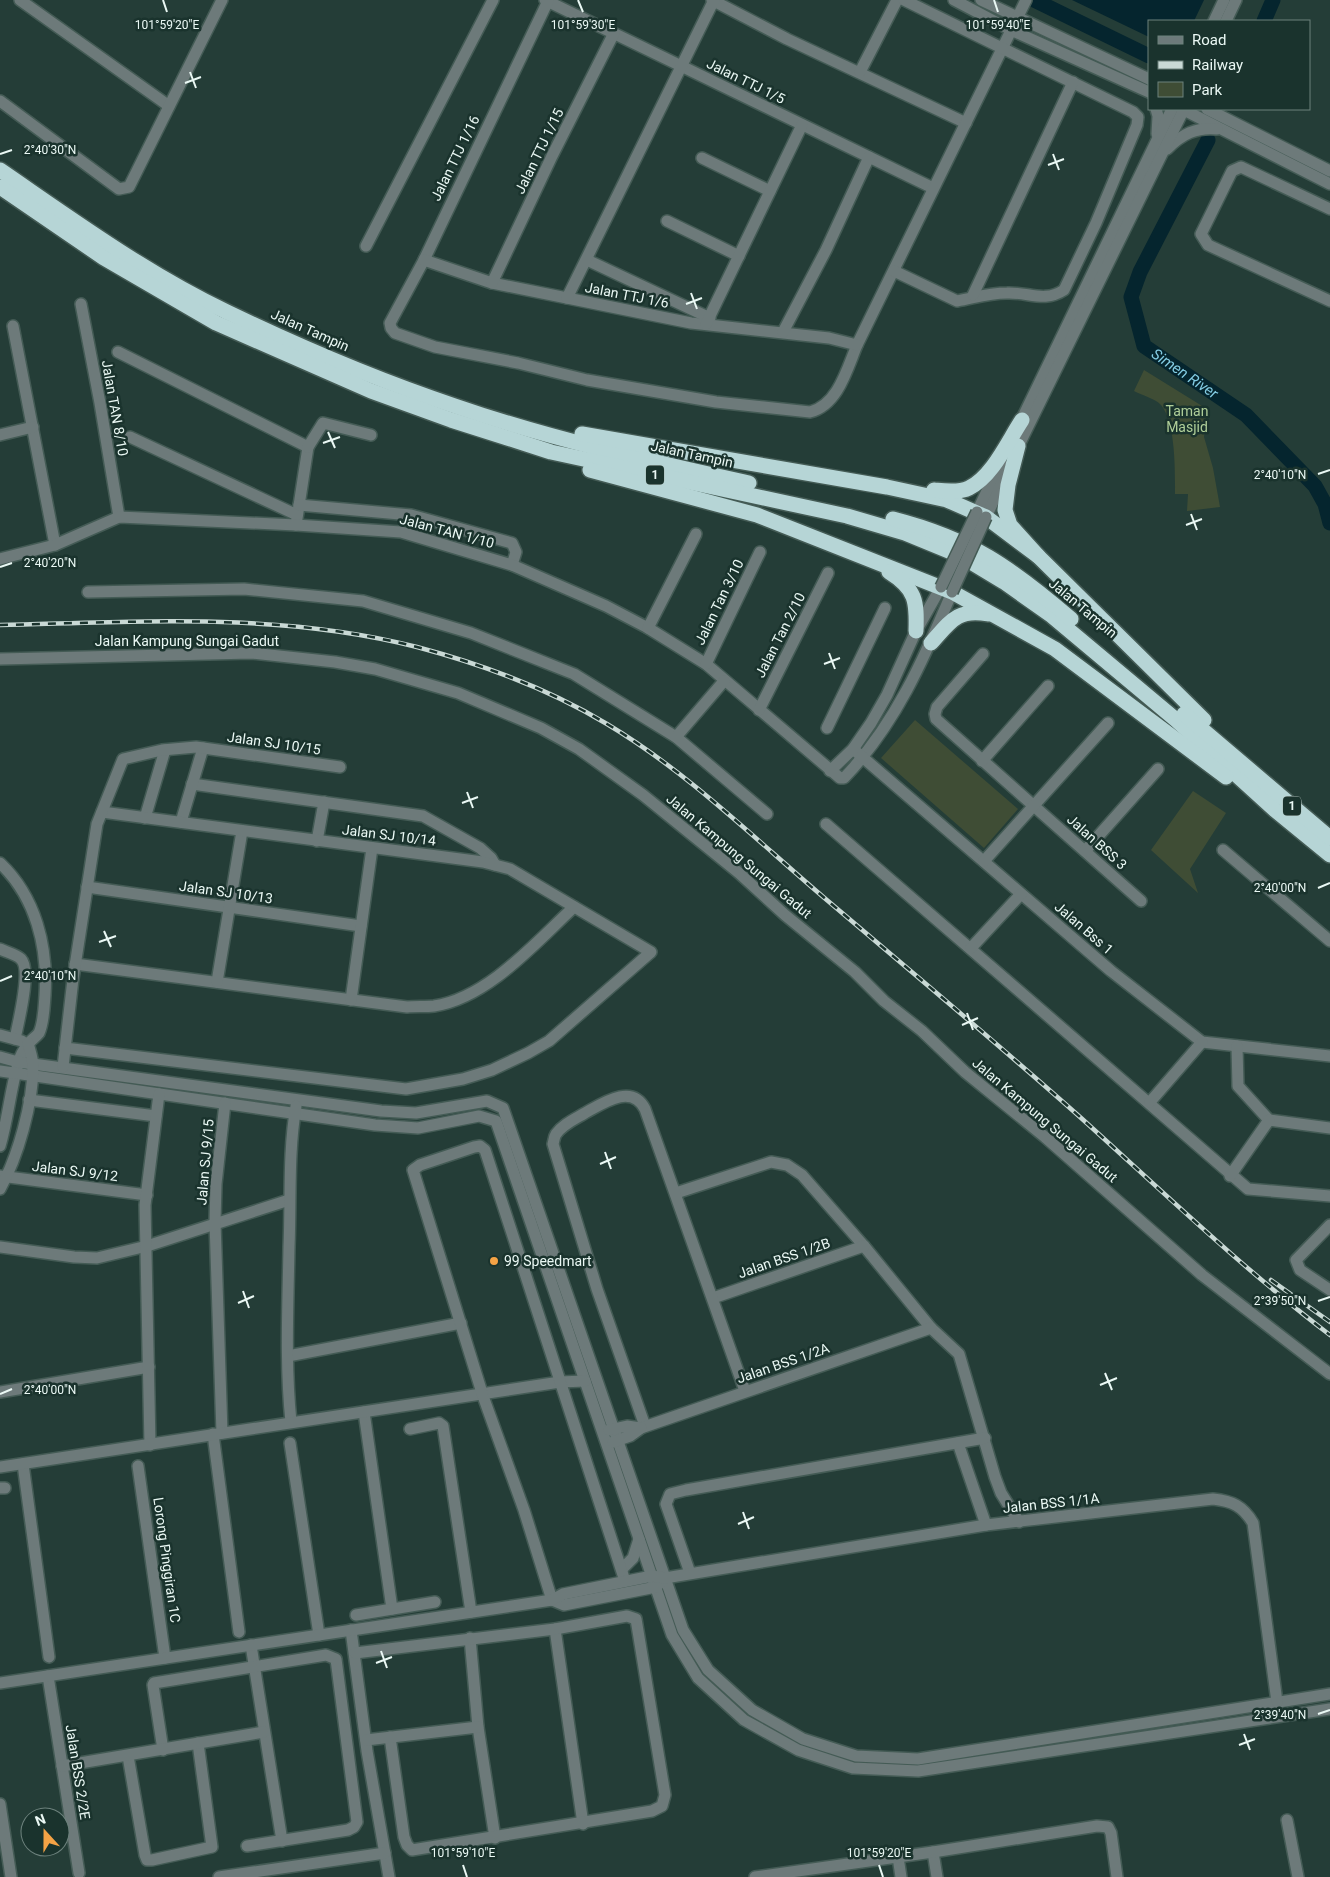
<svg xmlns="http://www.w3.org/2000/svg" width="1330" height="1877" viewBox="0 0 1330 1877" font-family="Roboto,sans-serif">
<rect width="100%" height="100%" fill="#243d37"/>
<g fill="#3f4d35">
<path d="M1144,370L1207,409L1204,437L1213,468L1220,507L1187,511L1188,494H1175C1175,472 1176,423 1161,405C1156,399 1141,395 1134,391Z"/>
<path d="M915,720L1018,809L984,848L881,758Z"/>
<path d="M1193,791L1226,813L1190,869L1198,893L1151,850Z"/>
</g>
<path fill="#05252e" d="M1072,0H1204L1194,21H1149V37Z"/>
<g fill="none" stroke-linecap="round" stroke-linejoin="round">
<g stroke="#05252e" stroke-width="15">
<path d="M1034,0L1149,56"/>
<path d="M1264,21L1273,0"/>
<path id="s1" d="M1208,140L1140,272L1131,297L1144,346L1246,415L1315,486L1325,504L1330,523"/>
</g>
<g stroke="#445b55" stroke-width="14">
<g id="minor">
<path d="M20,0L169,106"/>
<path d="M545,0L933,188"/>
<path d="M712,0L787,39L966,123"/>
<path d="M954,0L1011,30L1149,92"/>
<path d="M981,0L1149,79"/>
<path d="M548,1L424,260L390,323L391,328L395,333L435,347L518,363L587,380L716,402L810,412C838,405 847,369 857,345L1026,0"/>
<path d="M1214,21L1224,0"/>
<path d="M1226,21L1236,0"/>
<path d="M860,72L897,0"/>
<path d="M0,101L119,189L129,187L222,0"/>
<path d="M1156,109L1158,116L1157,134"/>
<path d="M1182,109L1330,184"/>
<path d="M1207,109L1330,171"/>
<path d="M1167,149C1182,134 1196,127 1217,129"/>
<path d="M702,158L770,191"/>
<path d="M1330,209L1241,167L1232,171L1201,234L1208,245L1330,301"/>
<path d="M667,221L739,256"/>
<path d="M366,246L493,0"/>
<path d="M424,260L492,283L567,298L691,323L829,338L857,345"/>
<path d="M587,260L710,318"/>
<path d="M894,271L957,301C974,298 988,293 1007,293C1029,292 1044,303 1064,290L1096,223L1137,125L1138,117L1133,112L904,0"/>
<path d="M492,283L552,156L614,33"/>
<path d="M973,295L1073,82"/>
<path d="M567,298L714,0"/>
<path d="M81,304L100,403L119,517"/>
<path d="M706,324L802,125"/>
<path d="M13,326L55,545"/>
<path d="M783,332L826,250L869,157"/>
<path d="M118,352L308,447L296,525"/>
<path d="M1018,427L1172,109"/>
<path d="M0,435L33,427"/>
<path d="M130,437L297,515"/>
<path d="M308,447L323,423L371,435"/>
<path d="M1015,453L1184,109"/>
<path d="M299,505L411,515L512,543L516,552L512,565"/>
<path d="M977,512L1001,462"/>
<path d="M986,517L1007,472"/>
<path d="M0,559L55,545L119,517L296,525L401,532L512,565L606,606L648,628L706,664L840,778H844C895,725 924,659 952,592"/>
<path d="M88,592L244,589L363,601L471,633L574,674L676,737L767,814"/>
<path d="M648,628L696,534"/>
<path d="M983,654L937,707L935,714L936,719L1141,901"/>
<path d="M0,659L251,653L335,662L375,669L458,693L541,728L579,749L643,795L739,873L785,915L855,972L884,1001L922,1031L965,1072L1045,1137L1202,1275L1330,1374"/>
<path d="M706,664L760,552"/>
<path d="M759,710L828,573"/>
<path d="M827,728L885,608"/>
<path d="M676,737L724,681"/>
<path d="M853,749L1111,971L1202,1042L1330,1056"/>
<path d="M982,761L1048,686"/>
<path d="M830,771L853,749L871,723L887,695L916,631L941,587"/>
<path d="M192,784L423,816L480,848L491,858L495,865"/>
<path d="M145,818L165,750"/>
<path d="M181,822L203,748"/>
<path d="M826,824L1248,1189L1330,1196"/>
<path d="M317,841L324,802"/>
<path d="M1223,850L1330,941"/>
<path d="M1085,851L1158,769"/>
<path d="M984,861L1108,723"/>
<path d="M0,863C36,897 48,947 45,995C44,1008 44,1022 39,1033C36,1037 31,1040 28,1044C24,1049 19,1058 18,1064C10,1091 8,1119 0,1146"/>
<path d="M87,887L361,926"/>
<path d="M971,948L1021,894"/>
<path d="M0,949C6,952 16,954 21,959C32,970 18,1023 15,1039"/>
<path d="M75,964L407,1007C415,1006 425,1007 434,1006C488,998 536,942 574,907"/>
<path d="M217,982L242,831"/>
<path d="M351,1000L372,848"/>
<path d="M0,1035L22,1041"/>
<path d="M1237,1046L1238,1086L1269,1120L1330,1128"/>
<path d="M65,1048L406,1089L463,1079L492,1070L528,1053L549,1041L651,952L510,869L483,862L102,812"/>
<path d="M0,1057L18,1062L381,1111L416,1113L487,1101L503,1108L683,1630L708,1670L752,1710L803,1739L856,1756L918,1759L1330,1694"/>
<path d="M63,1067L73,979L97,824L123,759L162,750L196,747L340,767"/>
<path d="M0,1071L375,1125L418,1128L479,1116L496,1121L672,1635L698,1678L744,1720L798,1750L853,1768L918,1771L1330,1709"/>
<path d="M29,1100L156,1116"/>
<path d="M1150,1102L1202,1042"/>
<path d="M0,1176L147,1195"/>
<path d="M1230,1176L1269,1120"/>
<path d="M0,1189C18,1157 33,1103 33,1066C33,1059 30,1051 28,1043"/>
<path d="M676,1193L771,1162L787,1165L802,1175L864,1246L931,1328L959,1354L995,1477L1001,1493L1019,1522"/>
<path d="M1330,1225L1296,1260L1300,1270L1330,1290"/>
<path d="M0,1247L74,1257L97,1258L147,1246L289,1200"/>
<path d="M713,1298L864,1246"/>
<path d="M288,1356L461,1323"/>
<path d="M0,1392L149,1367"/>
<path d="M364,1412L392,1609"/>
<path d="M291,1422C285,1364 288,1306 289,1247C291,1200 288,1153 296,1106"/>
<path d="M645,1426L597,1289L553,1144C554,1141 554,1137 556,1134C563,1124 575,1119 585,1113C603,1103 632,1083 645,1109L745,1391"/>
<path d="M641,1428L931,1328"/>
<path d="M410,1429L439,1423L443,1426L471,1612"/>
<path d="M609,1430L627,1426L641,1428L630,1436L613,1442"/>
<path d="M222,1433L215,1222L216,1184L225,1103"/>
<path d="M213,1434L239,1632"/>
<path d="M290,1443L319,1635"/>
<path d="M958,1443L986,1525"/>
<path d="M150,1445L145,1205L159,1094"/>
<path d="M23,1464L49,1657"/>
<path d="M138,1466L165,1658"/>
<path d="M0,1467L560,1382L585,1381"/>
<path d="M0,1488H5"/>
<path d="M622,1569L633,1558L639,1539"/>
<path d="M690,1573L666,1504L670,1494L686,1490L985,1438"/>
<path d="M552,1600L524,1510L483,1396L413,1170L420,1165L474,1147L480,1146L485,1150L625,1581"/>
<path d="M552,1600L564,1605L656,1587L661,1582"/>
<path d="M356,1615L435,1602"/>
<path d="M555,1629L583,1824"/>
<path d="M351,1630L367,1751L389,1877"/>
<path d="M470,1638L478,1727L495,1838"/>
<path d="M251,1645L282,1841"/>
<path d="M355,1653L555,1629L627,1616L636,1619L665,1795L662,1806L652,1811L412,1850L407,1845L404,1837L390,1737"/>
<path d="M48,1676L79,1873"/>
<path d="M0,1683L552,1600L563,1594L652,1576L665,1578L986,1525L1213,1499C1232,1501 1243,1506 1253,1523L1277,1702"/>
<path d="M366,1740L478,1727"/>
<path d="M163,1750L153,1685L154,1683L326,1655L336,1659L357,1822L354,1827L348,1830L247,1846"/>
<path d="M128,1756L145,1855L147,1860H152L212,1847L198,1743"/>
<path d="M62,1766L264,1732"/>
<path d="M0,1804L11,1877"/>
<path d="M1287,1820L1298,1877"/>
<path d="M933,1852L937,1877"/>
<path d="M898,1857L901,1877"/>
<path d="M219,1877L385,1853"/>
<path d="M755,1877L933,1852L1097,1826L1108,1827L1111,1833L1117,1877"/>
</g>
</g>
<g stroke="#445b55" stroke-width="18">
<g id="highway">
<path d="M0,170C73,220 147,274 227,312C300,347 377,380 455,406C550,439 650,461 749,483"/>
<path d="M0,187L104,258L216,323L371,391L451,420L551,452L847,516L905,533L961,556L1004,582L1052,616L1175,719L1275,810L1330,855"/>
<path d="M582,434L887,487L947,500L986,517L1038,556"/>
<path d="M1018,446L1008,485L1005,510L1010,525L1038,556L1204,720"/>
<path d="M590,470L757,515L952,592L1055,649L1226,777"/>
<path d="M934,490C945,491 959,493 969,488C993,476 1008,441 1022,420"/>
<path d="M893,519C971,539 1010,567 1071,619"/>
<path d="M889,572C916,589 917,601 916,631"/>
<path d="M931,643C950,622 957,608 988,614"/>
<path d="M1184,714L1330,838"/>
</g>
</g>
<use href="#minor" stroke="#6d7a7a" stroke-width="11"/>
<use href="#highway" stroke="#b6d5d6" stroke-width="15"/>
<g stroke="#c9d9d5" stroke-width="4.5">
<g id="rail">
<path d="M0,625C139,622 281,612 417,647C481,664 549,689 607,724C689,773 756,840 828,901C913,973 998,1044 1080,1117C1162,1191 1242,1268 1330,1335"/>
<path d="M1271,1280L1330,1322"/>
</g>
</g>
<use href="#rail" stroke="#1a332d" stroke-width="2.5" stroke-dasharray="8" stroke-linecap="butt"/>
<g stroke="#445b55" stroke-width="14" stroke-linecap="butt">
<g id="minor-bridge">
<path d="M941,587L977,512"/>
<path d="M952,592L986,517"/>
</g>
</g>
<use href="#minor-bridge" stroke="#6d7a7a" stroke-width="11"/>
</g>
<path fill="none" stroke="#eaf8f4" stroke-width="2" d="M163,0L167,12M578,0L583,12M994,0L998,12M190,72L196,88M185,83L201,77M0,154L12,150M1053,154L1059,170M1048,165L1064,159M691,293L697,309M686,304L702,298M328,432L335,448M323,443L340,437M1318,474L1330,470M1191,514L1197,530M1186,525L1202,519M0,567L12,563M829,653L835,669M824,664L840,658M467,792L473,808M462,803L478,797M1318,888L1330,883M104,931L111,947M99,942L116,936M0,981L12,976M967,1013L973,1030M962,1025L978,1018M605,1152L611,1169M600,1164L616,1157M243,1291L249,1308M1318,1301L1330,1297M238,1303L254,1296M1105,1373L1112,1390M1100,1385L1117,1378M0,1394L12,1389M743,1512L749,1529M738,1524L754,1517M381,1651L387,1668M376,1663L392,1657M1318,1714L1330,1710M1244,1734L1250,1750M1239,1745L1255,1739M463,1865L467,1877M879,1865L883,1877"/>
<circle fill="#f5a345" stroke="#1a332d" stroke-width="2" cx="494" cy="1261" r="5"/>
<g text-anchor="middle" stroke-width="5" stroke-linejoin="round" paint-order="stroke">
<g fill="#1a332d" stroke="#acbdb8" stroke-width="1">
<rect x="646" y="465.5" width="18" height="19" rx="4"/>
<rect x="1283" y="796.5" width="18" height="19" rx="4"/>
</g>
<g font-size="12" font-weight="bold" fill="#eaf8f4">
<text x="655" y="479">1</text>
<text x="1292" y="810">1</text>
</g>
<g font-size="14" fill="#eaf8f4" stroke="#1a332d">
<text transform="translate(746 81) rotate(26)" y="5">Jalan TTJ 1/5</text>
<text transform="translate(539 151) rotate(-64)" y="5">Jalan TTJ 1/15</text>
<text transform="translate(455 158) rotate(-64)" y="5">Jalan TTJ 1/16</text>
<text transform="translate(627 295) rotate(11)" y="5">Jalan TTJ 1/6</text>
<text transform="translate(310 330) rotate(24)" y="5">Jalan Tampin</text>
<text transform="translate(115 408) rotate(80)" y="5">Jalan TAN 8/10</text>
<text transform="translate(692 454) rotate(12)" y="5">Jalan Tampin</text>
<text transform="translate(447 531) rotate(15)" y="5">Jalan TAN 1/10</text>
<text transform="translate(719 602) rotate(-64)" y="5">Jalan Tan 3/10</text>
<text transform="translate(1083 608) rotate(40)" y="5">Jalan Tampin</text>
<text transform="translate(780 635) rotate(-63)" y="5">Jalan Tan 2/10</text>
<text x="187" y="646">Jalan Kampung Sungai Gadut</text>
<text transform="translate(274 743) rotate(8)" y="5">Jalan SJ 10/15</text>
<text transform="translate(389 835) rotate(7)" y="5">Jalan SJ 10/14</text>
<text transform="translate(1097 842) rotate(42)" y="5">Jalan BSS 3</text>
<text transform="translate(739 856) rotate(40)" y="5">Jalan Kampung Sungai Gadut</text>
<text transform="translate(226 892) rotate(8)" y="5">Jalan SJ 10/13</text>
<text transform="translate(1084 928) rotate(41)" y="5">Jalan Bss 1</text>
<text transform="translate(1045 1120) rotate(40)" y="5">Jalan Kampung Sungai Gadut</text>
<text transform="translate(205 1162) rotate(-85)" y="5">Jalan SJ 9/15</text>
<text transform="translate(75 1171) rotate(7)" y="5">Jalan SJ 9/12</text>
<text transform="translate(784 1258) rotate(-19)" y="5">Jalan BSS 1/2B</text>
<text transform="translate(783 1363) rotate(-19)" y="5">Jalan BSS 1/2A</text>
<text transform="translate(1051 1503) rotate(-6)" y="5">Jalan BSS 1/1A</text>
<text transform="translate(167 1560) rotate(82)" y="5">Lorong Pinggiran 1C</text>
<text transform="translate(78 1772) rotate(81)" y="5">Jalan BSS 2/2E</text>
</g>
<g font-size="14" fill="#b0cf99" stroke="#1a332d">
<text x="1187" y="416">Taman<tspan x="1187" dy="16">Masjid</tspan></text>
</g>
<g font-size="14" fill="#eaf8f4" stroke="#1a332d" text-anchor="start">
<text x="504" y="1266">99 Speedmart</text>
</g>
<g font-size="15" font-style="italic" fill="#83cce3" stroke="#1a332d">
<text dy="5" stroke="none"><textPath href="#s1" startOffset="275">Simen River</textPath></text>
</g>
</g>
<g font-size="12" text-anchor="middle" fill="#eaf8f4" stroke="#1a332d" stroke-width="5" stroke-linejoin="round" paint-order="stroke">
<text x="167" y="29">101°59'20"E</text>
<text x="583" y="29">101°59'30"E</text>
<text x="998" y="29">101°59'40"E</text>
<text x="50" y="154">2°40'30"N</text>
<text x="1280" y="479">2°40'10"N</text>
<text x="50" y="567">2°40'20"N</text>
<text x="1280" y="892">2°40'00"N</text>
<text x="50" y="980">2°40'10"N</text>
<text x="1280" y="1305">2°39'50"N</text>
<text x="50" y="1394">2°40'00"N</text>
<text x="1280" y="1719">2°39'40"N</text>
<text x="463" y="1857">101°59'10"E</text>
<text x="879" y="1857">101°59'20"E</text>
</g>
<rect x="1148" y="20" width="162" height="90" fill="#1a332d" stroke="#6d827d"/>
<rect x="1158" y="36" width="25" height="8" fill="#6d7a7a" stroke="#6d827d"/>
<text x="1192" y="45" font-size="15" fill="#eaf8f4">Road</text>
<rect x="1158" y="61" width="25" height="8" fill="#c9d9d5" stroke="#6d827d"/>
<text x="1192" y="70" font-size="15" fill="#eaf8f4">Railway</text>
<rect x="1158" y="82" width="25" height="15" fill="#3f4d35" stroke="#6d827d"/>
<text x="1192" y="95" font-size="15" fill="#eaf8f4">Park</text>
<g transform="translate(45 1832) rotate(339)"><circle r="24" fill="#1a332d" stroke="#6d827d"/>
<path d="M0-4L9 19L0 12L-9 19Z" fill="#f5a345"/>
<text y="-8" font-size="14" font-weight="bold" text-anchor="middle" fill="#eaf8f4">N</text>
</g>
</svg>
